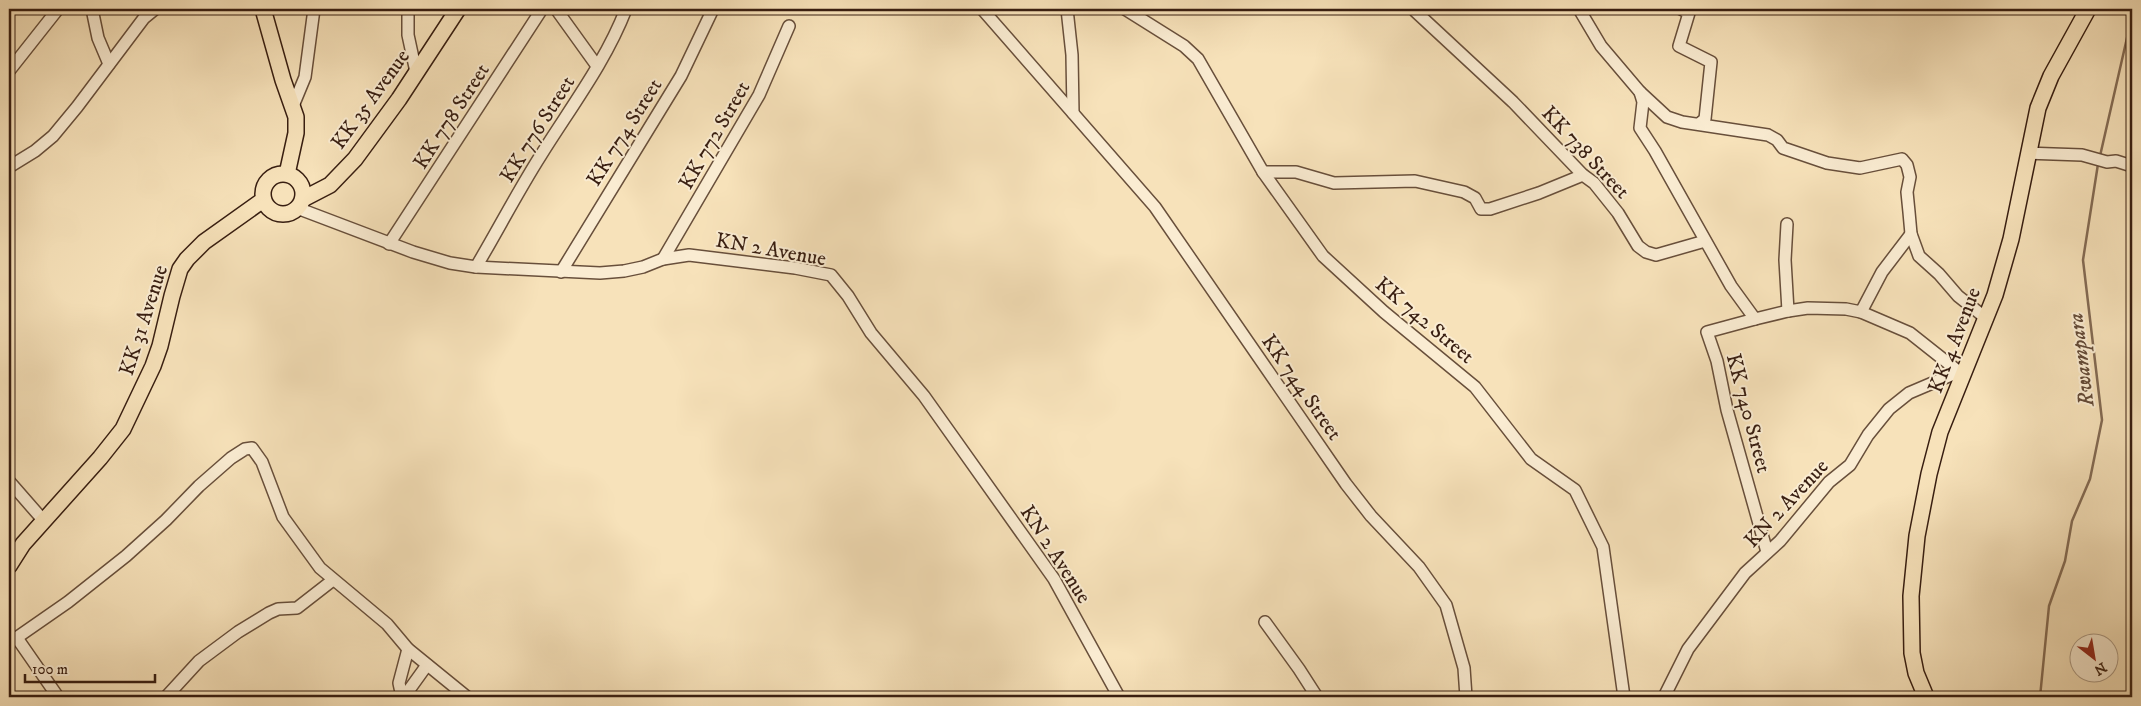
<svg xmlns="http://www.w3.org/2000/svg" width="2141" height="706" viewBox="0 0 2141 706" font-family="'IM FELL DW Pica',serif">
<rect width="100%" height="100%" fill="#f7e2ba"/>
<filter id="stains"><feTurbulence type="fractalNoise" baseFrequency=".004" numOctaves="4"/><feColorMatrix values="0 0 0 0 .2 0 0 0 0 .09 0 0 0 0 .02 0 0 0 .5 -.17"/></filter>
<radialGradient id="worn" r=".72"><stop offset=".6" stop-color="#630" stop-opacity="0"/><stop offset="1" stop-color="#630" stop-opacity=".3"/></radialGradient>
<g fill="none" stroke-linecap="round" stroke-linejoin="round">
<g stroke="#846b54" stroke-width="2.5">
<path d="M2100,156L2132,16"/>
<path d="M2040,697L2049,606L2065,561L2072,521L2090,479L2102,420L2083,260L2098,164"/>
</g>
<g stroke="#684f3b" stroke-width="14">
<g id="minor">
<path d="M92,9L98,38L109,64"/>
<path d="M408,9V35L416,72"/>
<path d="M556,9L597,66"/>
<path d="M982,9L1155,207L1346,484L1371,516L1419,567L1446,605L1464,668L1466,697"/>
<path d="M1067,9L1072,55L1073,113"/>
<path d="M1125,9L1184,46L1198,59L1263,172L1323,256L1384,312L1475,387L1531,459L1575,490L1603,547L1624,697"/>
<path d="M1579,9L1601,46L1640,92L1667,117L1682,122L1768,135L1777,140L1783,148L1827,163L1860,168L1902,159L1907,165L1910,177L1907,192L1909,212L1911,234L1919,256L1939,274L1958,296L1987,319"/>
<path d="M1681,9L1689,13L1679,46L1711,62L1705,119L1699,124"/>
<path d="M1415,11L1513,102L1583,175L1594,183L1618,213L1638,246L1646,252L1656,255L1705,241"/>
<path d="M9,71L58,9"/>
<path d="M1640,92L1643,102L1640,128L1655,151L1731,286L1755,319L1788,311L1808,308L1846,309L1861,312L1910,333L1958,371"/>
<path d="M293,106L305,77L314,9"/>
<path d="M2028,153L2082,155L2107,162L2116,161L2132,166"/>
<path d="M9,167L35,151L53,136L77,107L144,18L155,9"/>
<path d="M1263,172H1296L1334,183L1415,181L1464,192L1475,198L1481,209H1490L1539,193L1583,175"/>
<path d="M297,208L413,252L450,263L476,267L600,273L624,271L643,267L663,259L689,255L795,268L831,275L848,296L871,333L924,396L1054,579L1119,697"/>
<path d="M1787,224L1785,260L1788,311"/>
<path d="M389,244L542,9"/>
<path d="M663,259L759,95L789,26"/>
<path d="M476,267C498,230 518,191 541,155C571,107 606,61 626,9"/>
<path d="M561,272L681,76L713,9"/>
<path d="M1861,312L1882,272L1911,234"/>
<path d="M1755,319L1707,332L1717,361L1727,410L1767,552"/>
<path d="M9,481L43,520"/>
<path d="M1265,622L1299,669L1317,697"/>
<path d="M17,638L58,697"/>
<path d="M9,643L68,602L126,556L166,520L199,486L231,458L245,449L252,448L262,462L283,517L320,568L387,624L408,649L467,697"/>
<path d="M166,697L199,661L238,632L269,613L278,609L297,608L333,580"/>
<path d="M402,697L399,683L408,649"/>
<path d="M404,697L427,665"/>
<path d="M1664,697L1688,649L1745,573L1780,541L1829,482L1850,465L1868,435L1889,409L1909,393L1963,370"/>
</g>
</g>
<g stroke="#381e11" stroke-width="18">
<g id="major">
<path d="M263,9L283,80L296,117V133L287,174"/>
<circle cx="283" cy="194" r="20"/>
<path d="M303,199L330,185L355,159L399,99L458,9"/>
<path d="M9,566L23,544L100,458L123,429L153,366L160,346L172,296L180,269L187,259L204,242L263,200"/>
<path d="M1926,697L1916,673L1912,653L1911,596L1917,536L1929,474L1940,432L1995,295L2011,239L2038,108L2051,76L2088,9"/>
</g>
</g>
<use href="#minor" stroke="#faecd2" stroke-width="11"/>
<use href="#major" stroke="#f7e2ba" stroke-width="15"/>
</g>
<g text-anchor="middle" stroke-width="4" stroke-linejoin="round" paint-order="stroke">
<g font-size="21" fill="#381e11" stroke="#faecd2">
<text transform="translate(370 99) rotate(-54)" y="7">KK 35 Avenue</text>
<text transform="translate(451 116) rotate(-57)" y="7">KK 778 Street</text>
<text transform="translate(537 129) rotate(-58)" y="7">KK 776 Street</text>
<text transform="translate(624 132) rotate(-58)" y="7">KK 774 Street</text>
<text transform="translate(714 135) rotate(-60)" y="7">KK 772 Street</text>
<text transform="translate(1586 152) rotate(47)" y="7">KK 738 Street</text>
<text transform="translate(771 249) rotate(10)" y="7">KN 2 Avenue</text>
<text transform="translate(143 320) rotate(-72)" y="7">KK 31 Avenue</text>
<text transform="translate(1425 320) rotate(40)" y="7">KK 742 Street</text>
<text transform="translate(1954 340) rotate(-69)" y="7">KK 4 Avenue</text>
<text transform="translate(1302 387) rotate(55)" y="7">KK 744 Street</text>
<text transform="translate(1749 413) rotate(75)" y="7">KK 740 Street</text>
<text transform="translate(1786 503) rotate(-47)" y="7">KN 2 Avenue</text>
<text transform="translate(1056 554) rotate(57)" y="7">KN 2 Avenue</text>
</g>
<g font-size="22" font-style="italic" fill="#644b38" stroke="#faecd2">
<text transform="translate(2080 360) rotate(-97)" y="8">Rwampara</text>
</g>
</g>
<rect width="2141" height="706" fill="none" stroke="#f7e2ba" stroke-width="30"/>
<rect x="10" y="10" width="2121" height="686" fill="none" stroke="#381e11" stroke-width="2.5"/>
<rect x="15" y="15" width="2111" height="676" fill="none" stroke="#381e11"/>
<g transform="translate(2094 658) rotate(149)"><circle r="24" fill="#faecd2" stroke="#ac9a85"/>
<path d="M0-4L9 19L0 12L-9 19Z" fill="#8f2418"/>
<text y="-8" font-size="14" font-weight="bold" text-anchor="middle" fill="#381e11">N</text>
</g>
<path d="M25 674v8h130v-8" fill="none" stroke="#381e11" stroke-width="2.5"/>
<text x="32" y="674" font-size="15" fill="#381e11" stroke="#faecd2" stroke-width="4" paint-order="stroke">100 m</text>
<rect width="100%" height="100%" filter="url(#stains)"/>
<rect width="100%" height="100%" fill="url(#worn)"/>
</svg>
